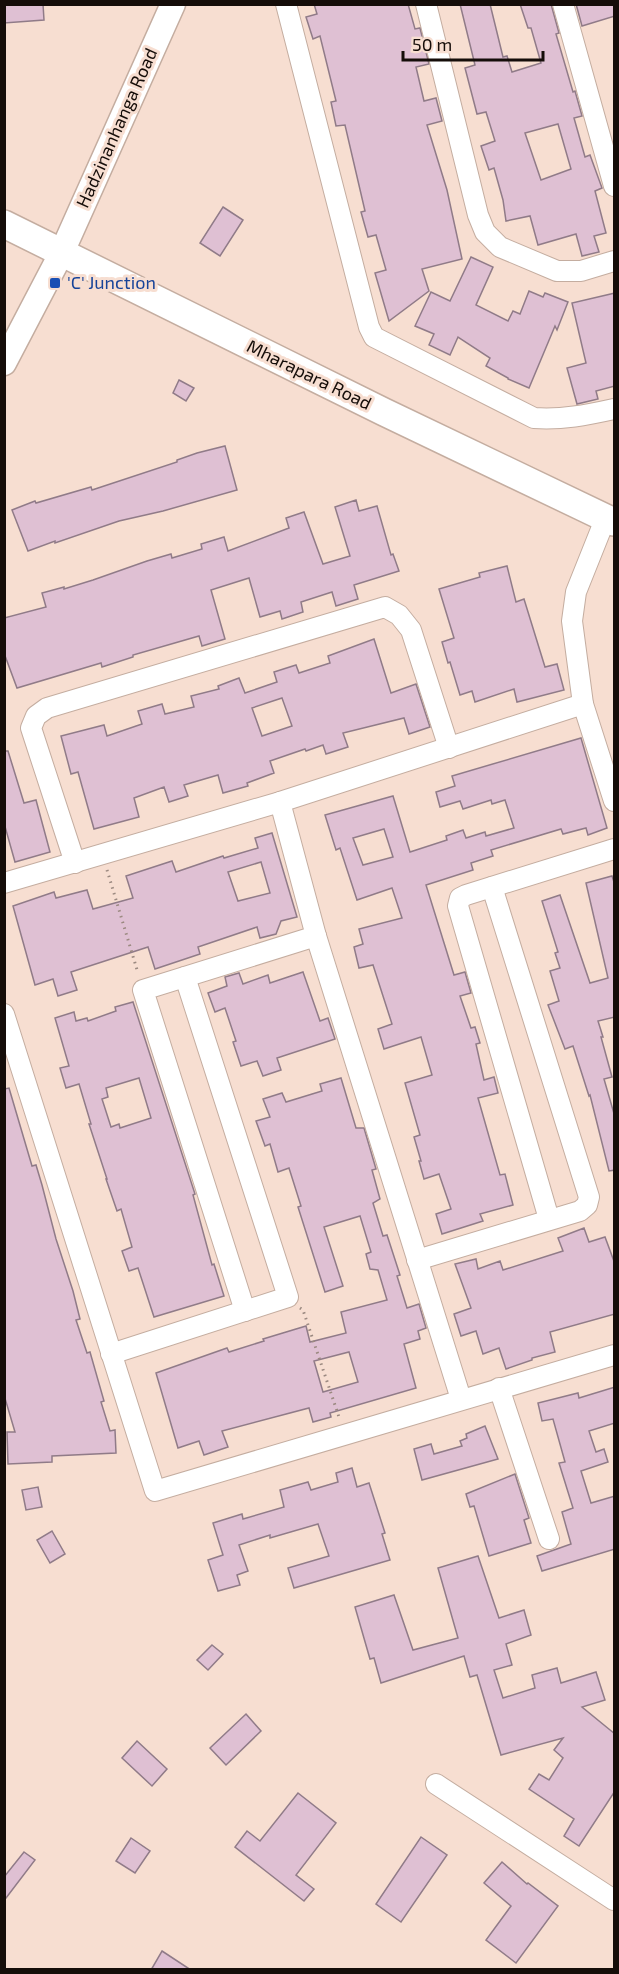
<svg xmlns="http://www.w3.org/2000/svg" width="619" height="1974" viewBox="0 0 619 1974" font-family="'Exo 2',sans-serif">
<rect width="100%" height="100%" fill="#f7ded1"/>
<g fill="#dfc0d3" stroke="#907b88" stroke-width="1.5" fill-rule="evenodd">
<path d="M4,4H43L44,20L4,23Z"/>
<path d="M314,4H408L415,29L420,28L429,64L416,67L424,101L436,98L442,121L427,125L447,190L462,259L422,269L429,291L389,321L375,273L386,270L376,235L368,237L361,212L365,211L345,125L336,126L331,102L336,101L320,36L313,39L306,17L317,14Z"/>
<path d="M460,4H490L503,57L507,56L512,72L541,63L531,28H528L520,4H551L559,33L556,34L573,92L575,91L582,116L574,118L585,157L590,155L602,188L595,191L606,233L594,236L599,252L582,256L576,234L538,245L530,216L506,221L503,200L494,168L489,170L481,146L495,141L486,112L477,114L465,68L475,65ZM558,124L571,169L541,180L525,133Z"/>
<path d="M576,4H615V16L582,26Z"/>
<path d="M223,207L243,220L220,256L200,243Z"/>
<path d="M471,257L493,267L476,305L508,321L513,311L520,314L529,291L543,297L545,293L568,302L557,330L555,326L529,388L508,379V378L486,366L490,358L458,337L450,355L429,345L434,334L415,326L431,292L450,301Z"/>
<path d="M615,293V386L596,391L598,399L577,404L567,368L586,363L572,303Z"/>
<path d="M179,380L194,388L186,401L173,393Z"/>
<path d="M225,446L237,490L163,511L119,521L55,543V541L28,551L12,510L35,501L36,503L91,487L92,490L177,462V460L197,453Z"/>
<path d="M356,500L359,511L377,506L391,555L393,554L399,571L354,585L358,599L336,606L332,592L301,602L303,612L282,619L280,611L260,617L249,578L211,590L225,639L202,646L199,636L133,655V657L102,667L101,663L17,688L4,653V618L46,607L42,593L64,587V589L93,580L147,561L171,554L172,558L202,549L201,544L224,537L228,551L289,528L286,518L304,512L323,564L350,556L335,507Z"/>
<path d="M507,566L516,602L524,599L545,667L557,664L564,690L517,702L514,689L475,702L472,691L460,695L450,662L448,663L442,642L454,638L439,589L480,577L479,573Z"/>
<path d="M374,639L391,693L416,684L430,727L409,734L404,718L343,733L348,747L326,754L323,745L306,751L305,749L270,761L274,773L247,783L248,786L223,793L218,775L184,785L188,796L169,802L164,787L134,798L139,817L94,829L78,772L71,774L61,736L104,725L107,736L142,724L138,711L162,704L165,714L194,707L191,696L219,689L218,686L239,678L245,693L277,682L274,672L296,665L299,673L330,663L328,656ZM282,698L292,726L262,736L252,708Z"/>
<path d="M581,738L607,828L588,835L586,828L563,834L561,829L491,850L493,856L471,863L473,870L426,885L454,975L465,972L471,993L460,996L471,1028L475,1027L480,1043L476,1044L484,1080L494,1077L498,1093L478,1098L500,1175L505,1174L513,1205L480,1214L483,1221L442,1234L436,1214L451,1209L439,1174L424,1179L419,1161H421L414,1137L420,1135L405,1083L432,1075L421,1037L384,1049L378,1029L392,1024L373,965L359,968L354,947L363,944L359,929L402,918L392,888L357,900L340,848L336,850L325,815L393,796L410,852L447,840L446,836L463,830L466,838L485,832L486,836L514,828L505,800L492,804L491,800L463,809L460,801L440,807L436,792L455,786L452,776ZM384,829L393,857L363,865L353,838Z"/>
<path d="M4,751H8L24,803L36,800L50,852L15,862L4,823Z"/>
<path d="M272,833L297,917L281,921L276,934L260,938L257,927L198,947L200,954L155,969L148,947L71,972L77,990L58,996L53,979L35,985L13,906L54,892L56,898L87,890L93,909L133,898L126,876L172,861L176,872L223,856L224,858L258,848L255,838ZM261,862L270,893L238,901L228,872Z"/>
<path d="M612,876L615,885V1017L598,1021L603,1037H601L612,1077L604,1079L615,1117V1170L609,1171L590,1095L589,1096L573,1046L565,1049L548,1005L559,1001L550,971L560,968L555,953L558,952L542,901L560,895L590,983L608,978L586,883Z"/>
<path d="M303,972L320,1021L328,1018L335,1039L277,1058L281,1070L263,1076L257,1061L241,1066L233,1042L236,1041L225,1008L215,1012L208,993L227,986L225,977L239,973L243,984L268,975L270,983Z"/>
<path d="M133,1002L195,1194L193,1195L212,1265L214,1264L224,1296L154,1317L138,1268L129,1271L122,1251L132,1247L121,1209L117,1211L106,1179H107L89,1124H91L79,1084L66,1088L60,1068L69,1066L55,1018L74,1012L76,1021L87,1018L88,1021L116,1011L115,1007ZM139,1078L151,1118L120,1128L119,1124L111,1127L102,1099L108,1097L106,1088Z"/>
<path d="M341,1078L356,1128H364L376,1169L372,1170L380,1199L373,1203L383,1236L387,1235L400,1275L397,1276L407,1308L419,1304L426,1328L418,1331L420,1339L404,1344L416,1388L330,1413L331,1417L313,1422L309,1408L222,1431L228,1447L204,1455L199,1441L178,1448L156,1373L227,1348L229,1352L264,1341L263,1339L306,1326L310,1342L346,1333L341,1312L387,1300L378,1270L370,1269L366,1254L371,1252L360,1216L324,1227L343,1286L325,1292L298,1207L301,1206L289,1168L278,1172L270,1144L265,1146L256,1121L270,1117L263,1099L282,1093L286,1102L322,1091L320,1084ZM349,1352L358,1382L323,1392L314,1361Z"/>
<path d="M9,1088L32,1166L36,1165L42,1185L56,1239L73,1291L80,1319L76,1320L87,1353L90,1352L104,1401L101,1402L110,1431L115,1430L116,1453L52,1456V1462L8,1464L7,1432H15L4,1395V1089Z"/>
<path d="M584,1228L589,1242L605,1237L615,1264V1314L550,1332L555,1352L532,1358V1360L506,1369L499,1348L483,1354L476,1331L461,1336L454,1314L471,1308L455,1264L476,1259L478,1269L500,1261L503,1270L563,1251L558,1238Z"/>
<path d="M615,1387V1423L589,1431L596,1452L604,1449L608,1462L581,1471L591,1503L615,1496V1549L542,1571L537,1556L571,1544L562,1512L573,1508L559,1463L565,1462L553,1419L542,1421L538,1403L578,1393L579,1398Z"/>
<path d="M485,1426L498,1459L422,1480L414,1449L431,1444L434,1454L462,1446L460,1441L467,1438L466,1434Z"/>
<path d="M352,1468L357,1487L369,1483L385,1533L382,1534L390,1560L294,1588L288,1568L329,1556L318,1524L270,1538V1535L239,1545L248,1571L237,1575L240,1585L218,1591L208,1560L223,1555L213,1523L242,1514L243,1519L284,1507L280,1490L308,1482L311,1490L338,1482L336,1473Z"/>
<path d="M515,1474L529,1518L524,1520L531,1543L489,1556L474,1506L470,1507L466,1494Z"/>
<path d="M38,1487L42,1507L26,1510L22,1490Z"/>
<path d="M52,1531L65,1554L50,1563L37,1540Z"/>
<path d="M478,1556L499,1618L524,1610L531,1635L506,1644L512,1665L494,1670L503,1698L535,1688L532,1675L557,1668L561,1683L596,1672L605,1700L582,1707L615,1734V1791L579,1846L564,1836L574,1819L529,1789L539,1774L549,1780L563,1758L554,1750L563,1738L501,1755L477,1675L470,1677L464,1656L381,1683L374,1658L370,1659L355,1607L394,1595L413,1650L458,1638L438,1568Z"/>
<path d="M212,1645L223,1654L208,1670L197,1660Z"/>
<path d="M246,1714L261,1731L226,1765L210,1748Z"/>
<path d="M137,1741L167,1769L152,1786L122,1758Z"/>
<path d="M298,1793L336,1823L296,1875L314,1889L304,1901L235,1847L247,1831L260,1841Z"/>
<path d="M421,1837L447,1855L401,1922L376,1904Z"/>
<path d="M131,1838L150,1851L135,1873L116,1861Z"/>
<path d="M24,1852L35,1860L6,1898L4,1897V1877Z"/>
<path d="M502,1862L527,1884L528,1883L558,1906L516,1963L486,1940L511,1906L484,1883Z"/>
<path d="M162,1951L191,1970H151Z"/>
</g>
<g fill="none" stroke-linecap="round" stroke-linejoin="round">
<g stroke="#c4ada0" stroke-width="22">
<g id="minor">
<path d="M286,4L369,327L374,337L534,418C562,420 587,415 614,409"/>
<path d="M426,4L478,215L485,232L500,247L557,271H581L614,261"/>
<path d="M563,4L614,186"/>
<path d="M606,517L576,592L572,621L583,704L614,801"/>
<path d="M280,802L316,936L461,1399"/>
<path d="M75,863L31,728L36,716L47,708L385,607L399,615L411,630L449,748"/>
<path d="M4,883L280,802L583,704"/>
<path d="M4,1014L155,1491L614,1355"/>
<path d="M549,1219L458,906L460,898L466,895L614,849"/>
<path d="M417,1260L580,1211L587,1205L589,1197L492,887"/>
<path d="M245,1311L143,990L316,936"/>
<path d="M111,1354L288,1297L185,977"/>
<path d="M499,1388L549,1539"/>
<path d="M436,1784L614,1900"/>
</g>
</g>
<g stroke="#c4ada0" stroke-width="27">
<path id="tertiary" d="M4,363L62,252L173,4"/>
</g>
<g stroke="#c4ada0" stroke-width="30">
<path id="secondary" d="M4,224L384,412L614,522"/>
</g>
<g stroke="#9b8980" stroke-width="3" stroke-dasharray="1.5 4.5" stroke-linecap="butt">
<path d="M107,870L138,973"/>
<path d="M300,1308L303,1310L339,1417"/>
</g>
<use href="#minor" stroke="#fff" stroke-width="20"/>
<use href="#tertiary" stroke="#fff" stroke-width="24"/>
<use href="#secondary" stroke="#fff" stroke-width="27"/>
</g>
<rect fill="#1a4fb4" stroke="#f7ded1" stroke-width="2" x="49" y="277" width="12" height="12" rx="3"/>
<g text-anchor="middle" stroke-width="6" stroke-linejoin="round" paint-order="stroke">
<g font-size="18" fill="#150d09" stroke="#f7ded1">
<text transform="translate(117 128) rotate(-66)" y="6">Hadzinanhanga Road</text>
<text transform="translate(309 375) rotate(26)" y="6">Mharapara Road</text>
</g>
<g font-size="18" fill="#164399" stroke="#f7ded1" text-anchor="start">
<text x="67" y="289">'C' Junction</text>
</g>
</g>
<rect width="619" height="1974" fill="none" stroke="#150d09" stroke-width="12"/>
<path d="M403 51v9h140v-9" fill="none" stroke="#150d09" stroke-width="3"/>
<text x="412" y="51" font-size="18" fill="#150d09" stroke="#f7ded1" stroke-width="4.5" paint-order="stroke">50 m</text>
</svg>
